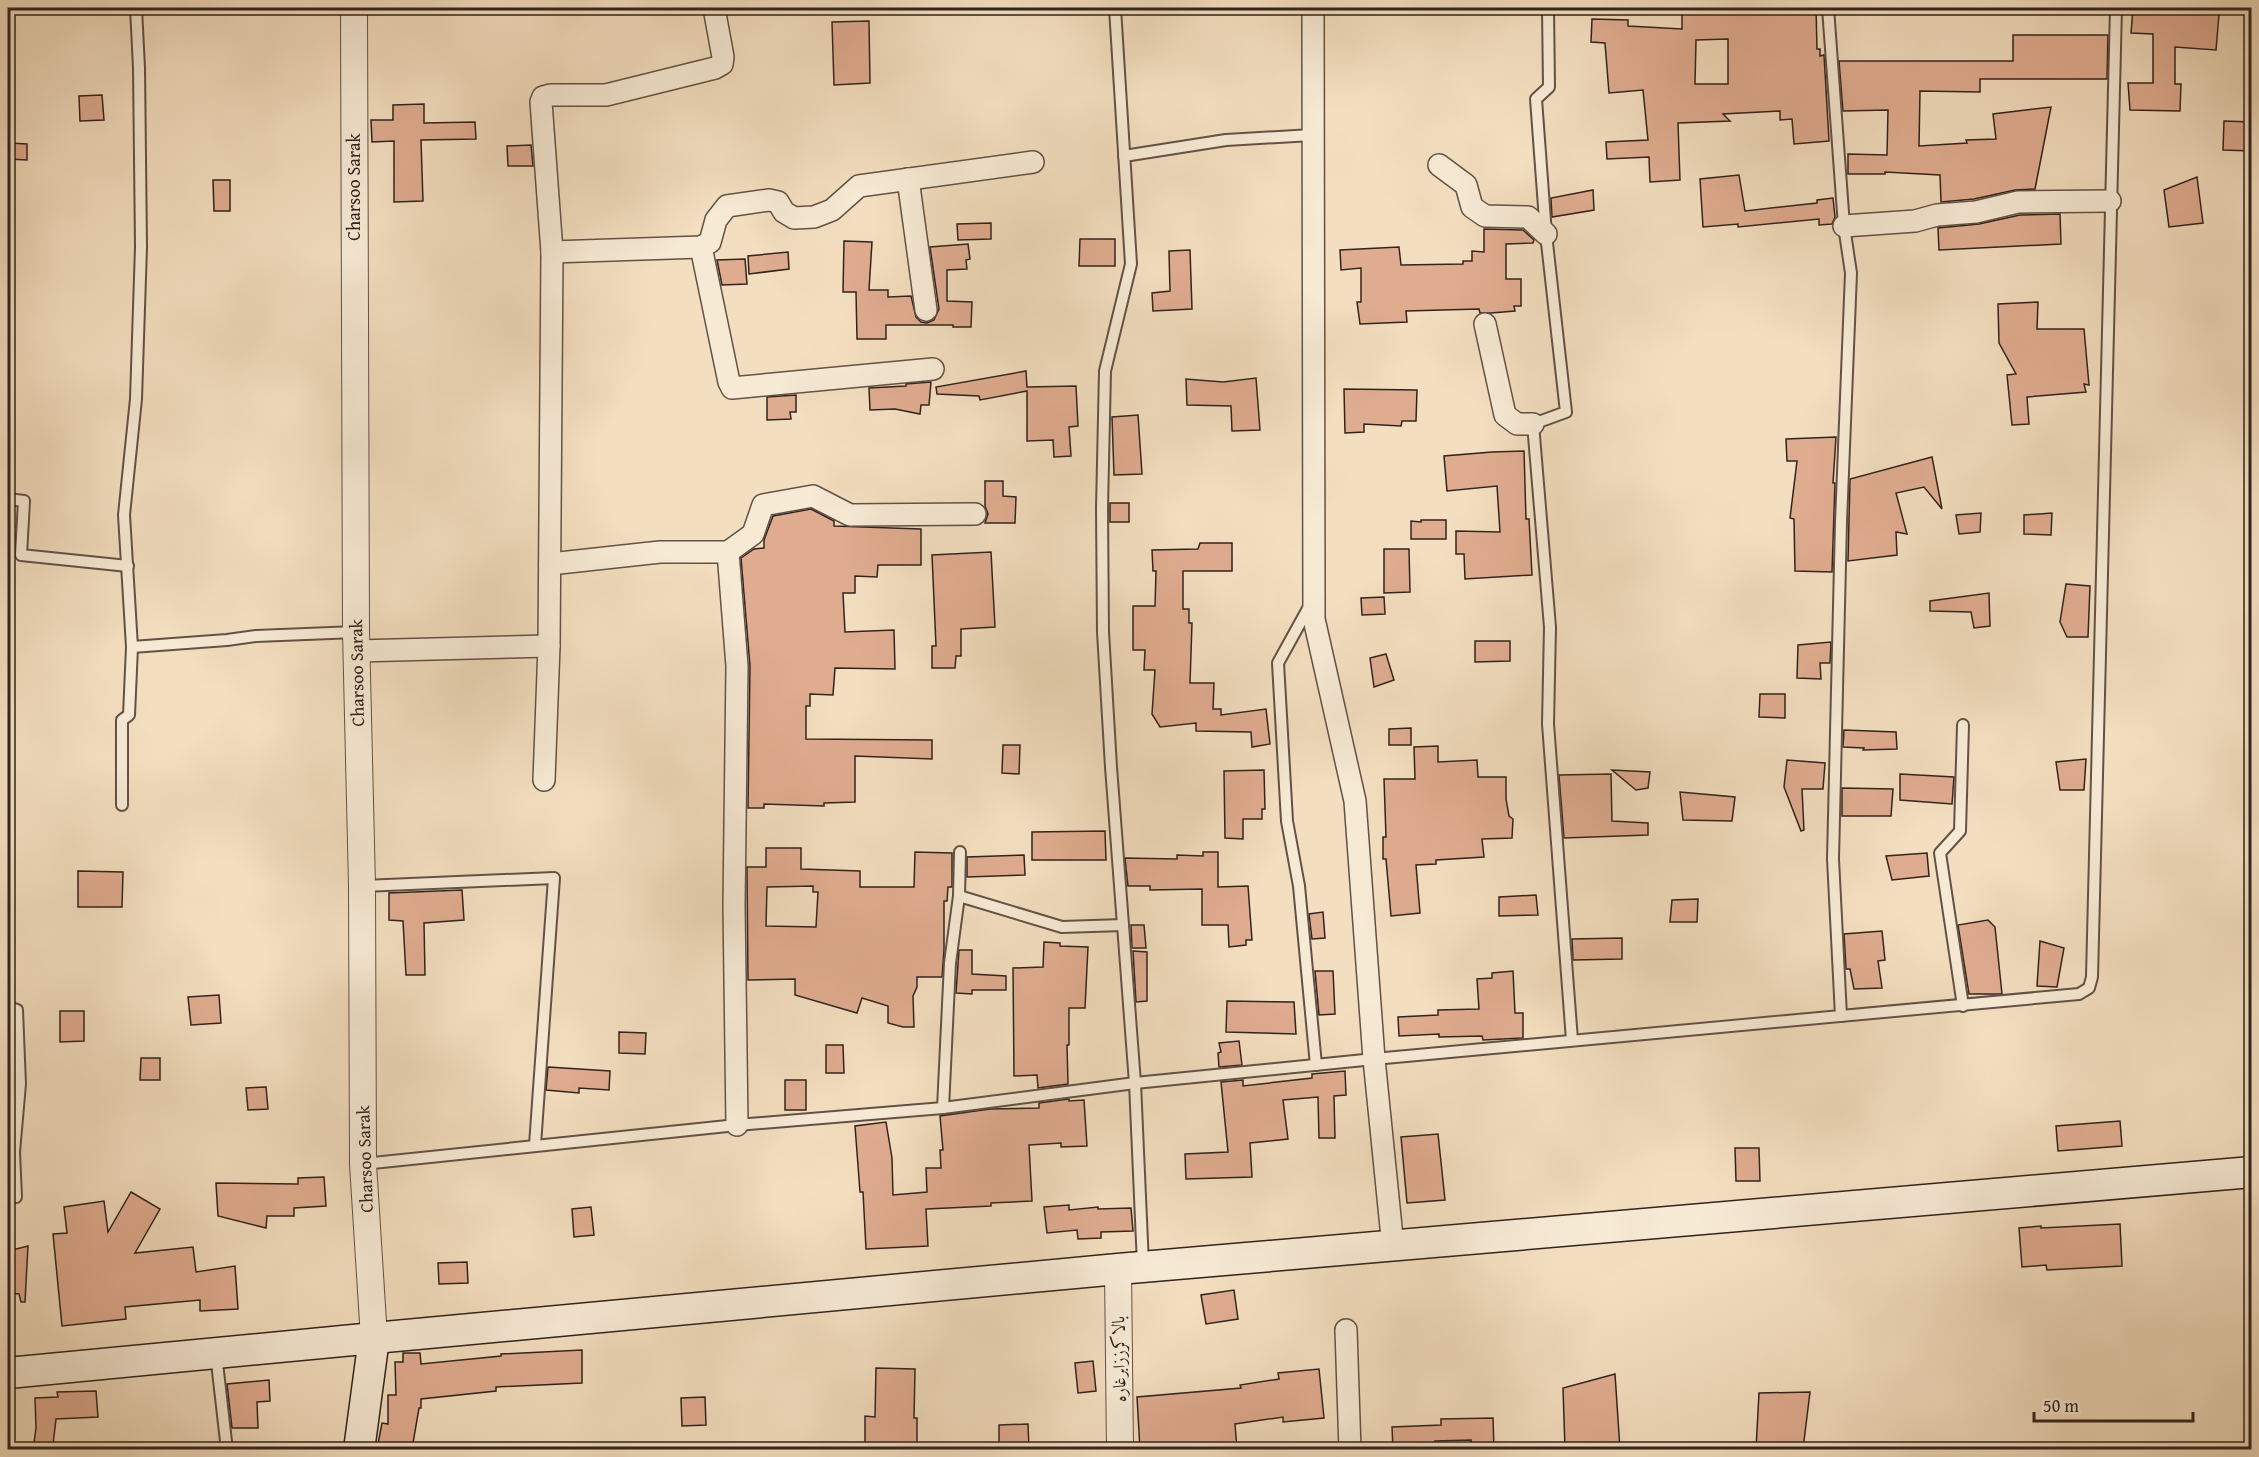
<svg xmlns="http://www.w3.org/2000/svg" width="2259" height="1457" viewBox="0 0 2259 1457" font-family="'Gentium Book Plus',Amiri,serif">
<rect width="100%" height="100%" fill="#f3debf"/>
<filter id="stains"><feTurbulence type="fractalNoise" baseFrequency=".00333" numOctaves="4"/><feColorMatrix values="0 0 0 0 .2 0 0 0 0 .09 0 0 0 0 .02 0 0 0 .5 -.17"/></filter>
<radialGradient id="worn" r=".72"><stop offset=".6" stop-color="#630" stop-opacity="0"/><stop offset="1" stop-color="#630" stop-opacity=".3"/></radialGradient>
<g fill="#e0ac90" stroke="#31231e" stroke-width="1.5" fill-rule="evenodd">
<path d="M1682,8H1816L1817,49H1820V56L1824,55L1829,141L1794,144L1792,119L1780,120V111L1723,114L1730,121L1678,123L1680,180L1650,182L1649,157L1607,159L1606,142L1648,140L1643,90L1609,93L1605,43L1591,42L1592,19L1628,20V26L1682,29ZM1728,39V84H1695L1696,40Z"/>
<path d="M2133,8H2173V10L2219,14L2216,50L2175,47V84H2181L2180,111L2130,110L2128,83H2153V34L2131,33Z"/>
<path d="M869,21L870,83L834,85L832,22Z"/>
<path d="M2013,35H2108L2107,79H1980V92L1920,91L1919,146L1967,143L1966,140L1996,139L1993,114L2051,107L2035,189L2015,190L1974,199L1941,202L1940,175L1885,172V174H1848V154L1887,155L1888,110L1843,111L1839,61H2013Z"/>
<path d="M102,95L104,120L80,121L79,96Z"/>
<path d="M424,104V123L475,122L476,139L421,140L423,201L394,202V141L372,142L371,120H393V105Z"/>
<path d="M2224,121L2252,122V151L2223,150Z"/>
<path d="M8,143L27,144V160L8,159Z"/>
<path d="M531,145L533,166H508L507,146Z"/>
<path d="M1739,175L1745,211L1817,203V200L1833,198L1835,217L1832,224L1819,225V219L1738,227V224L1703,227L1700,179Z"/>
<path d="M2197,177L2203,223L2169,227L2164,190Z"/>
<path d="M213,180H230V211H214Z"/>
<path d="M1593,190L1594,210L1552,217L1551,198Z"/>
<path d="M2060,214L2061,244L1939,250L1938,228L1979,224L2020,215Z"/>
<path d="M991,223V239L958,240L957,224Z"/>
<path d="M1484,229L1523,230L1534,240L1533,243L1506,244V279H1521V306H1514L1515,311L1491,313H1480L1479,309L1406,311L1407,322L1360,324L1357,302H1361V268L1341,270L1340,250L1399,247L1401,265L1463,264V261H1472V251L1484,252Z"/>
<path d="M1080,239H1115V266H1079Z"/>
<path d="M844,241L872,242L869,290H888V297L911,296L916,317L921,322L927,323L934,320L939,309L930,247L968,244L970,259L966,260L967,269L947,270V301L972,302L971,327H953V325H886V339H857L856,292H843Z"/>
<path d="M1190,250L1192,309L1153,311L1152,293L1170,291L1169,251Z"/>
<path d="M788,252L789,269L749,274L748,256Z"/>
<path d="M745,259L747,284L722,285L717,260Z"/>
<path d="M2038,302L2037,329H2084L2089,385L2084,384L2086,392L2027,397L2029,424L2012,425L2007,375L2016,374L1999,343L1998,304Z"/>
<path d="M1026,371L1027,387L1076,386L1078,426L1069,427L1071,456L1054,457L1053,440L1027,441V391L980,400L979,396L937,394L936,387Z"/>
<path d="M1256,378L1260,430L1232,431L1231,406L1187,405L1186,379L1223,382Z"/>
<path d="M931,382L929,405H921L920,414L895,409L870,410L869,388L906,386V384Z"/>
<path d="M1344,389L1417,390L1416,421H1402L1401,426L1364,424V432L1345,433Z"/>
<path d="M796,395V412H790L791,419L767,420V397Z"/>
<path d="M1138,415L1142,474L1114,475L1112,417Z"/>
<path d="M1836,437L1833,483H1835L1832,572L1795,571L1794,519L1790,518L1797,461H1787L1786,439Z"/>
<path d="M1524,451L1526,519H1529L1532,575L1465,579L1464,554H1456V531L1500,532L1497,486L1447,491L1444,456L1492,452Z"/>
<path d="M1932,457L1942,509L1924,487L1896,493L1907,534L1896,532L1897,555L1848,561L1850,479Z"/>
<path d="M985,481H1003V496L1016,497L1015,523H985L988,514L985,506Z"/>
<rect x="1110" y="503" width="19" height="19"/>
<path d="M811,509L834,521V526L921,529V565H878L877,577L855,576V593H843L845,632L894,630L895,669L835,668L833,695L810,694V706H806V739L932,740V759L855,756V802L824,803V806L764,804V808H748L750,666L741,558L754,549L764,548V540L773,516Z"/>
<path d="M1981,513L1980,532L1959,534L1956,515Z"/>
<path d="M2052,513L2051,535L2024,534V515Z"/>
<path d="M1421,520H1446V539H1411V521L1421,522Z"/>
<path d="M1200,543H1232V571H1183V609H1189V623H1192L1190,683H1214L1213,709H1221V715L1266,709L1270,744L1252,747L1251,732L1196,731V723L1160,727L1152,714L1155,670H1144L1145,650H1133V606H1155L1156,571H1153L1152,550L1198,549Z"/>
<path d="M1384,549H1409L1410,592L1384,593Z"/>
<path d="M991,552L995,627L961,629V656H956L955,668H932V646H936L932,555Z"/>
<path d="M2066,584L2090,586L2088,637H2067L2060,622Z"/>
<path d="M1989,593L1990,626L1974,628L1971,612L1930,611V601Z"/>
<path d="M1384,597L1385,614L1362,615L1361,598Z"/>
<path d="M1475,641H1510V661L1475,662Z"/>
<path d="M1831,642L1830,663H1820L1821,679L1797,678L1798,645Z"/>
<path d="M1386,654L1394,680L1374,687L1370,658Z"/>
<path d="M1760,694H1785V718L1759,717Z"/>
<path d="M1411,728V745H1389V729Z"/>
<path d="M1844,730L1896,732L1897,749L1863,750L1864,748L1843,747Z"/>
<path d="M1003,745H1020L1019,774L1002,773Z"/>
<path d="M1438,746V762L1477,760L1478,777H1506V799L1509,816L1513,819L1512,838L1482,839L1484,857L1436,860V864L1416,865L1420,913L1391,916L1386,859H1383V837H1386L1384,779H1415L1414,747Z"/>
<path d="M2086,759L2084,790H2060L2056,762Z"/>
<path d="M1787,760L1825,763L1823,789H1802L1804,830L1801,831L1784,787Z"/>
<path d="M1264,770L1265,809H1262V819H1243V839L1225,838L1224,771Z"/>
<path d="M1612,770L1650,772L1648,788L1636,790Z"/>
<path d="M1611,774L1612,821L1648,823V835L1564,838L1559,775Z"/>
<path d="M1900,774L1954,777L1952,804L1900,800Z"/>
<path d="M1842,788L1893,789L1891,816H1842Z"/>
<path d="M1680,792L1735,797L1732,821L1683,820Z"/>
<path d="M1105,831L1106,860H1032V832Z"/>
<path d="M766,848H801V869L860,871V887H914L915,852L952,853V887H948L947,901H944V950L942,977H917V987L913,996L914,1027H903L888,1023V1006L862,998L857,1013L795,995V979L748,980L747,867H766ZM813,886V892H818L816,927L766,926L767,887Z"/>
<path d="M1203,852H1218V887L1248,886L1252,940H1246V945L1229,947L1228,925H1202V889L1150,890V886H1128L1125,858L1177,859V855L1203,856Z"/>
<path d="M1927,853L1929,876L1892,880L1886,856Z"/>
<path d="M1024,855L1025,875L967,877V857Z"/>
<path d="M78,871L123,872L122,907H78Z"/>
<path d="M462,890L464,920L424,923L425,975H406L403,921L389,920V893Z"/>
<path d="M1536,895L1538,915L1499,916V897Z"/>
<path d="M1698,899L1697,922H1670L1672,900Z"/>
<path d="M1323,912L1325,938L1312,939L1309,914Z"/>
<path d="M1988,920L1995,927L2002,994H1969L1958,925Z"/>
<path d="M1131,925H1144L1146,948H1132Z"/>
<path d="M1882,931L1885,960L1878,961L1882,988L1854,989L1850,969H1846L1844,934Z"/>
<path d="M1622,938V959L1573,960L1572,939Z"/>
<path d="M2040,941L2064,948L2057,987L2037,986Z"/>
<path d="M1044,942L1060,943V946L1088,947L1085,1008H1069V1045H1067L1068,1084L1038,1088L1037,1075L1014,1076L1013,968L1043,967Z"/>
<path d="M959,950H972V974L1006,976V990H972V994L956,993Z"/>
<path d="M1133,951L1147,952V1001L1136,1002Z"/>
<path d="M1315,971H1333L1335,1014L1319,1015Z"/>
<path d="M1513,971L1515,1013H1523V1038L1483,1040L1482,1036L1439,1037V1034L1399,1036L1398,1017L1438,1015V1010L1479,1009L1477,979L1492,978V973Z"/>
<path d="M219,995L221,1023L191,1025L188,997Z"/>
<path d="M1227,1001L1294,1002L1296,1034L1226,1032Z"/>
<path d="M60,1011H84V1041L60,1042Z"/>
<path d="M619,1032L646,1033L645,1054L619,1053Z"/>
<path d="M1239,1041L1242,1065L1219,1067L1218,1053L1221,1052L1219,1043Z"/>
<path d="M826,1045H843L844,1073H826Z"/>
<path d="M141,1058H160V1080H140Z"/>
<path d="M548,1067L610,1071L609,1090L579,1088V1093L546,1090Z"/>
<path d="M1345,1071L1346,1095L1334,1096L1335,1138H1319L1318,1097L1283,1100L1288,1139L1250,1143L1252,1177L1186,1179L1185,1154L1228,1152L1221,1082L1243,1080V1086L1312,1078V1074Z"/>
<rect x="785" y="1080" width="21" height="30"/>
<path d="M266,1087L268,1109L248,1110L246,1088Z"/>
<path d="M1069,1099V1101L1084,1100L1087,1146L1061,1147V1143L1029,1145L1032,1201L991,1203V1206L926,1209L928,1246L866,1249L863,1192H860L855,1126L886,1122L892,1158L893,1195L927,1192L926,1168H941L940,1150H943L940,1116L990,1109L1039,1108V1103Z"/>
<path d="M2120,1121L2122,1146L2058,1151L2056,1126Z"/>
<path d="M1438,1134L1445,1200L1407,1203L1401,1137Z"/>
<path d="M1735,1148H1759L1760,1181H1736Z"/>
<path d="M324,1177L326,1206L294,1208V1216H267L266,1228L218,1216L216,1183L298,1184V1178Z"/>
<path d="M131,1192L160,1209L135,1253L193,1247L196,1272L235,1266L238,1309L200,1311V1300L125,1307L126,1319L62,1326L53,1234L67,1233L64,1207L104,1201L108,1232Z"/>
<path d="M1069,1205V1210L1098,1207V1209L1131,1208L1133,1231L1101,1232V1238L1078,1239L1077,1230L1047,1233L1044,1207Z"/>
<path d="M591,1207L594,1235L574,1237L572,1209Z"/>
<path d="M2120,1224L2122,1266L2047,1270L2046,1265L2022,1267L2019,1228L2041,1226V1228Z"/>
<path d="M28,1246L25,1302H21L19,1294L8,1293V1272H13L8,1251Z"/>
<path d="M467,1262L468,1283L439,1284L438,1263Z"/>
<path d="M1234,1290L1238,1319L1206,1324L1201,1295Z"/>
<path d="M582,1350V1383L496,1387V1391L421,1399V1408H419L412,1449H377L382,1423L388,1424V1395H396L395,1362H403V1353H420L421,1364L501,1356V1354Z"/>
<path d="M1093,1361L1096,1391L1078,1393L1075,1363Z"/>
<path d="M876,1368L915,1369L914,1418H917V1449H865V1416L875,1417Z"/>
<path d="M1319,1369L1324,1418L1283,1422V1417L1235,1424L1237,1449H1140L1137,1397L1241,1388L1240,1385L1279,1379L1278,1373Z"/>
<path d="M1615,1374L1620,1449H1565L1563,1388Z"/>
<path d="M269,1380L270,1401L257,1402L258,1428H232L227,1384Z"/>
<path d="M96,1391L98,1417L56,1419L53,1445L34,1443L36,1428L35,1398L58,1397L57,1392Z"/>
<path d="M1810,1392L1803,1449H1756L1759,1393Z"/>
<path d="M705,1397L706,1425L682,1426L681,1398Z"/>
<path d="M1493,1418L1494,1449H1472L1471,1440L1435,1441L1436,1449H1393L1392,1427L1441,1425V1419Z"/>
<path d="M1028,1424L1029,1449H999V1425Z"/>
</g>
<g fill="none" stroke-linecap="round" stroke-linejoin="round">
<g stroke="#625246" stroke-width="14">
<g id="service">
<path d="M1115,8L1131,264L1105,371L1102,508L1103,632L1111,767L1135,1083L1143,1265"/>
<path d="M1548,8L1549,87L1536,99L1546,234L1566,412L1533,424L1550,627L1548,724L1572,1040"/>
<path d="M1828,8L1844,226L1851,273L1841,522L1833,859L1841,1016"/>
<path d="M1124,156L1226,140L1312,135"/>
<path d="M8,499L24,501L21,555L128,566"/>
<path d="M1310,605L1278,663L1287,821L1299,886L1316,1065"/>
<path d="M132,647L227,640L256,636L356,632"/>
<path d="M122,805V720L129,715L132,647L124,515L136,399L141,247L139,68L136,8"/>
<path d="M363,886L554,878L535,1145"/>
<path d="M959,896L1062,927L1123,925"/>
<path d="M1963,1006L1940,853L1960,831L1963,725"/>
<path d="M8,1007L17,1010L20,1084L14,1152L16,1197"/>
<path d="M943,1108L950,963L959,896L960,852"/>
<path d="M363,1164L737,1125L943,1108L1135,1083L1374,1059L2079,994L2089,988L2092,977L2116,8"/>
<path d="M216,1354L227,1450"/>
</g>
</g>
<g stroke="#625246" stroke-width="24">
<g id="minor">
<path d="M1313,8L1314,619L1355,801L1374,1059L1393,1247"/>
<path d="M1439,165L1466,185L1472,207L1485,216L1528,217L1546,234"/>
<path d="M908,179L926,310"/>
<path d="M1844,226L1915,221L1937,215L1976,212L2018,202L2110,201"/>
<path d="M701,247L729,382L732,388L933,369"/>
<path d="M552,252L701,247L710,242L716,220L727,206L769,200L778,202L784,212L794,218L814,217L832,210L859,186L1033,162"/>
<path d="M1485,324L1505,415L1517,424H1533"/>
<path d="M728,552L737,666L734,906L737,1125"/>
<path d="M550,564L660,552H728L753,534L763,505L813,496L850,515L975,514"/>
<path d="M357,651L549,646"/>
<path d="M544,780L549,646L552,252L541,102L543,97L550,95H606L715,68L722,64L723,57L714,8"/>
<path d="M1346,1330L1350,1450"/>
</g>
</g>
<g stroke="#625246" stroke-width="28">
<g id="tertiary">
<path d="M354,8L356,632L362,886L363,1164L374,1338"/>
<path d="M1118,1269L1120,1450"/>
</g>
</g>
<g stroke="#31231e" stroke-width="33">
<g id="secondary">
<path d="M374,1338L1118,1269L2252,1172"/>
<path d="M8,1373L374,1338L359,1450"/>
</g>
</g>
<use href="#service" stroke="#f7ead5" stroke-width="10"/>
<use href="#minor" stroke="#f7ead5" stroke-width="21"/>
<use href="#tertiary" stroke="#f7ead5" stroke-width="26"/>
<use href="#secondary" stroke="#f7ead5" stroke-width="30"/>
</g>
<g text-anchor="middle" stroke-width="4.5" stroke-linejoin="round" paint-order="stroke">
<g font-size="18" fill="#31231e" stroke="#f7ead5">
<text transform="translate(354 187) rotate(-90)" y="6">Charsoo Sarak</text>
<text transform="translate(357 673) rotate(-91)" y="6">Charsoo Sarak</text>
<text transform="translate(365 1159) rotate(-92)" y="6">Charsoo Sarak</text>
<text transform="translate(1119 1359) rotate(-91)" y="6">بالاکرززابرغاره</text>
</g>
</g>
<rect width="2259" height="1457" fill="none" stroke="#f3debf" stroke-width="30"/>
<rect x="9" y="9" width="2241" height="1439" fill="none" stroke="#31231e" stroke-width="3"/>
<rect x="15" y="15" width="2229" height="1427" fill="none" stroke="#31231e" stroke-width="1.5"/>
<path d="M2034 1412v9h159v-9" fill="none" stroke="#31231e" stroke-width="3"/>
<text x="2043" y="1412" font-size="18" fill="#31231e" stroke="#f7ead5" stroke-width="4.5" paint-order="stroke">50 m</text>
<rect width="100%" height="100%" filter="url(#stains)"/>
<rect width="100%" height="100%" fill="url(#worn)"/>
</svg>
